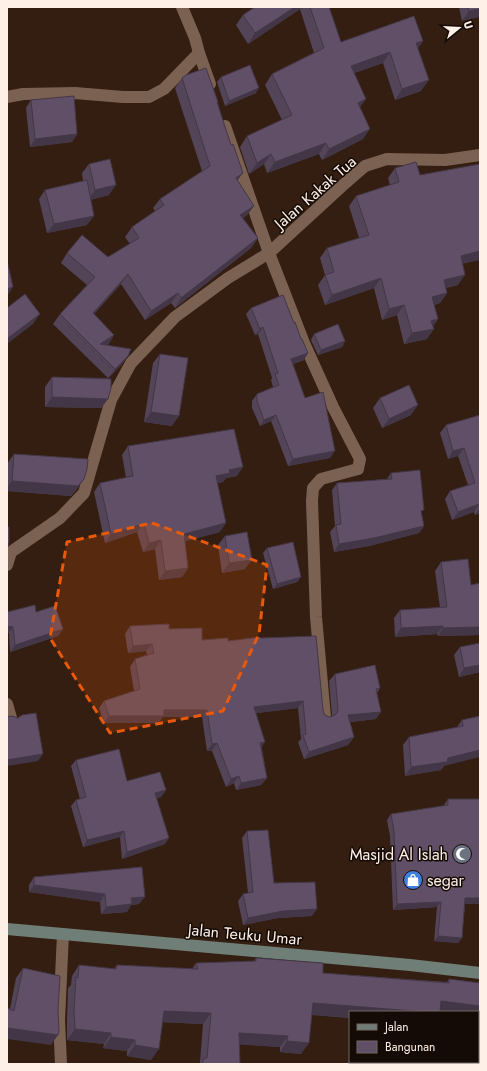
<svg xmlns="http://www.w3.org/2000/svg" width="487" height="1071" viewBox="0 0 487 1071" font-family="Jost,sans-serif">
<rect width="100%" height="100%" fill="#341e11"/>
<g fill="none" stroke-linecap="round" stroke-linejoin="round">
<g stroke="#7b6152" stroke-width="12">
<path d="M182,7L195,38L199,53L210,84"/>
<path d="M7,97L23,94L75,93L123,97H149L164,89L199,53"/>
<path d="M225,126L269,253L342,186L365,166L387,159L445,160L480,155"/>
<path d="M7,565L11,552L60,518L84,493L111,400L131,363L175,317L228,278L269,253L304,343L333,407L360,459L358,469L321,479L313,488L312,501L316,617L325,717"/>
<path d="M7,704L11,718"/>
<path d="M61,1064L59,1020L63,934"/>
</g>
<path stroke="#707e78" stroke-width="12" d="M7,929L410,965L480,973"/>
</g>
<g fill="#534458">
<path d="M255,7H329L341,42L423,41L418,48L421,91L395,100L383,63L354,73L360,107L363,139L322,160L319,154L267,173L264,164L249,174L240,147L247,136L282,120L265,85L272,74L314,53L300,9L248,44L236,25L243,15Z"/>
<path d="M459,7H480L462,21Z"/>
<path d="M221,77L256,93L225,106L217,82Z"/>
<path d="M182,78L218,102V103L238,181L254,206L247,215L243,218L258,238L251,248L175,308L171,303L145,320L121,284L94,314L114,335L108,345H106L128,356L121,365L108,378V399L101,408L45,407V387L52,377L108,378L53,324L60,314L87,285L61,263L67,253L108,257L130,244L125,237L132,227L155,211L153,208L160,199L202,171L175,88Z"/>
<path d="M31,100L77,134L72,142L30,147L26,108Z"/>
<path d="M89,164L109,195L90,200L87,225L47,233L39,199L45,190L83,181L82,173Z"/>
<path d="M395,168L420,175L463,264L458,285L446,288L447,293L440,303L434,305L438,319L433,326L427,339L404,344L397,315L382,320L374,288L325,305L318,285L325,275L320,258L327,248L359,238L349,206L356,196L390,185L388,178Z"/>
<path d="M251,308L304,360L293,364L305,398L330,458L288,466L271,421L260,426L252,408V401L257,394L273,387L271,380L272,378L258,334L255,335L246,314Z"/>
<path d="M314,334L345,341L342,347L318,355L311,340Z"/>
<path d="M160,354L172,426L144,422L153,363Z"/>
<path d="M380,398L411,415L382,428L373,408Z"/>
<path d="M480,415V513L475,515L474,512L452,520L445,499L450,491L468,485L458,456L448,459L440,433L446,425Z"/>
<path d="M128,446L237,476L226,478L223,482L217,483L220,532L185,541L188,568L182,577L159,580L155,549L143,552L137,532L105,543L94,492L100,483L126,478L122,455Z"/>
<path d="M14,454L77,489L71,496L7,491V464Z"/>
<path d="M391,473L421,514L424,526L419,533L369,546L334,552L330,532L335,526L332,490L337,483L387,479Z"/>
<path d="M225,536L245,569L222,573L218,545Z"/>
<path d="M267,548L301,577L297,582L273,589L263,553Z"/>
<path d="M441,562L471,585L480,583V635L438,636L437,634L395,637L394,618L400,610L440,608L435,571Z"/>
<path d="M7,612H36L63,629L58,636L10,652L9,633H7Z"/>
<path d="M130,626L169,629L202,640L228,641L261,638L323,710L324,714L327,716L330,717L332,716L329,681L335,674L380,688L377,693L376,719L350,722L354,737L348,745L304,759L298,742L301,739L298,708L256,713L267,778L261,785L236,790L234,783L226,787L212,751H207L202,717H163L158,723H104L99,708L104,701L134,691L130,667L135,659L147,655L146,651L128,653L125,634Z"/>
<path d="M480,643V672L459,677L454,655L460,647Z"/>
<path d="M480,716L441,770L405,776L403,745L409,737L457,727L462,720Z"/>
<path d="M76,760L127,781L166,790L161,797L157,798L165,844L122,859L120,837L83,847L71,806L76,800L80,799L71,766Z"/>
<path d="M448,799H480V904H465L462,938L458,943L434,941L437,907L393,910L390,836L387,820L391,814L444,806V805Z"/>
<path d="M247,831L274,883L312,916L278,918L243,925L238,901L243,894L248,893L242,838Z"/>
<path d="M142,867L139,904L131,905L127,912L101,914L100,902L29,892V885L34,877Z"/>
<path d="M256,958L323,973L447,982L449,979L480,983V1018H478V1012H350V1018L312,1015L301,1054L280,1052V1047L239,1044L240,1064H199L200,1062L203,1024L162,1022L151,1060L127,1056V1051L103,1048L104,1044L67,1040V1020L68,988L71,985L72,976L79,965L114,969L117,965L192,969L196,963L254,961Z"/>
<path d="M23,968L51,1045L10,1009L16,978Z"/>
</g>
<g fill="#433747">
<path d="M295,7H301L300,9L248,44L255,33Z"/>
<path d="M480,9V17L462,21L469,11Z"/>
<path d="M423,41L416,51V43Z"/>
<path d="M390,52L383,63L343,77L351,66Z"/>
<path d="M429,80L421,91L395,100L402,89Z"/>
<path d="M259,88L256,93L225,106L229,101Z"/>
<path d="M366,99L358,110V103Z"/>
<path d="M370,129L363,139L322,160L329,149Z"/>
<path d="M77,134L72,142L30,147L35,139Z"/>
<path d="M326,143L319,154L267,173L275,162Z"/>
<path d="M271,154L264,164L249,174L257,163Z"/>
<path d="M243,173L236,182V178Z"/>
<path d="M116,185L109,195L88,200L95,190Z"/>
<path d="M254,206L247,215L233,224L240,215Z"/>
<path d="M94,216L87,225L47,233L54,224Z"/>
<path d="M258,238L251,248L175,308L181,298Z"/>
<path d="M480,251V260L453,266L461,256Z"/>
<path d="M128,274L121,284L86,323L93,313Z"/>
<path d="M465,275L458,285L437,290L444,280Z"/>
<path d="M381,278L374,288L325,305L332,295Z"/>
<path d="M13,287L7,296V289Z"/>
<path d="M178,293L171,303L145,320L151,311Z"/>
<path d="M447,293L440,303L425,308L432,297Z"/>
<path d="M404,305L397,315L382,320L389,309Z"/>
<path d="M40,314L33,324L7,344V339Z"/>
<path d="M438,319L431,329H434L427,339L404,344L412,333L431,321Z"/>
<path d="M263,327L258,334L255,335L260,329Z"/>
<path d="M114,335L108,345L97,352L100,344Z"/>
<path d="M345,341L342,347L318,355L321,350Z"/>
<path d="M308,353L304,360L287,366L291,359Z"/>
<path d="M128,356L121,365L108,379L115,369Z"/>
<path d="M52,397L108,399L101,408L45,407Z"/>
<path d="M418,405L411,415L382,428L389,419Z"/>
<path d="M151,412L179,416L172,426L144,422Z"/>
<path d="M276,415L271,421L260,426L264,420Z"/>
<path d="M464,448L458,456L448,459L453,451Z"/>
<path d="M335,451L330,458L288,466L293,459Z"/>
<path d="M243,467L237,476L226,478L223,482L210,485L216,476L229,470Z"/>
<path d="M84,479L77,489L71,496L7,491V488L12,481Z"/>
<path d="M479,504L474,512L452,520L458,512Z"/>
<path d="M480,508V513L475,515Z"/>
<path d="M226,523L220,532L178,543L184,534Z"/>
<path d="M144,524L137,532L105,543L111,534Z"/>
<path d="M424,526L419,533L369,546L334,552L339,544Z"/>
<path d="M161,540L155,549L143,552L149,543Z"/>
<path d="M252,560L245,569L222,573L229,563Z"/>
<path d="M188,568L182,577L159,580L165,571Z"/>
<path d="M301,577L297,582L273,589L277,584Z"/>
<path d="M7,626L13,627L9,633H7Z"/>
<path d="M443,626L437,634L395,637L401,628Z"/>
<path d="M480,627V635L438,636L443,628Z"/>
<path d="M63,629L58,636L10,652L15,645Z"/>
<path d="M152,644L146,651L128,653L133,646Z"/>
<path d="M480,665V672L459,677L464,668Z"/>
<path d="M303,701L298,708L249,714L254,707Z"/>
<path d="M164,710H207L202,717H163L158,723H104L109,716Z"/>
<path d="M381,712L376,719L343,723L348,715Z"/>
<path d="M354,737L348,745L304,759L309,752Z"/>
<path d="M265,742L260,749V743Z"/>
<path d="M217,743L212,751H207L212,744Z"/>
<path d="M480,750V757L444,766L441,770L405,776L411,767Z"/>
<path d="M43,754L38,761L7,766V760Z"/>
<path d="M239,776L234,783L226,787L231,779Z"/>
<path d="M267,778L261,785L236,790L241,783Z"/>
<path d="M166,790L161,797L151,800L155,793Z"/>
<path d="M124,831L120,837L83,847L87,840Z"/>
<path d="M169,838L165,844L122,859L127,852Z"/>
<path d="M34,885L105,894L100,902L29,892Z"/>
<path d="M145,897L139,904L131,905L127,912L101,914L106,907L131,898Z"/>
<path d="M465,898H480V904H461Z"/>
<path d="M441,902L437,907L393,910L397,904Z"/>
<path d="M317,909L312,916L278,918L243,925L248,918L283,911Z"/>
<path d="M438,936L462,938L458,943L434,941Z"/>
<path d="M441,1001L480,1006V1018H478V1012H433Z"/>
<path d="M313,1003L427,1012H350V1018L305,1014Z"/>
<path d="M164,1011L211,1013L203,1024L156,1022Z"/>
<path d="M7,1028L58,1035L51,1045L7,1039Z"/>
<path d="M75,1029L111,1033L104,1044L67,1040Z"/>
<path d="M239,1033L288,1036L280,1047L231,1044Z"/>
<path d="M111,1037L135,1040L127,1051L103,1048Z"/>
<path d="M287,1041L309,1043L301,1054L280,1052Z"/>
<path d="M135,1045L159,1049L151,1060L127,1056Z"/>
</g>
<g fill="#604f66" stroke="#433747">
<path d="M255,7H295L255,33L243,15Z"/>
<path d="M310,7H329L341,42L414,16L423,41L416,43L429,80L402,89L390,52L351,66L366,99L358,103L370,129L329,149L326,143L275,162L271,154L257,163L247,136L292,115L272,74L324,48Z"/>
<path d="M468,7H480V9L469,11Z"/>
<path d="M250,65L259,88L229,101L221,77Z"/>
<path d="M206,68L218,102H217L231,145L233,144L243,173L236,178L254,206L240,215L258,238L181,298L178,293L151,311L128,274L93,313L114,335L100,344L131,349L128,356L115,369L60,314L95,277L67,253L82,235L108,257L139,238L132,227L164,205L160,199L210,166L182,78L186,75Z"/>
<path d="M74,96L77,134L35,139L31,100Z"/>
<path d="M110,159L116,185L95,190L89,164Z"/>
<path d="M416,162L420,175L480,164V251L461,256L465,275L444,280L447,293L432,297L438,319L431,321L434,329L412,333L404,305L389,309L381,278L332,295L325,275L334,272L327,248L369,235L356,196L399,182L395,168Z"/>
<path d="M87,180L94,216L54,224L45,190Z"/>
<path d="M7,260L13,287L7,289Z"/>
<path d="M25,294L40,314L7,339V308Z"/>
<path d="M283,295L294,323L295,322L301,339H302L308,353L291,359L305,398L323,392L335,451L293,459L276,415L264,420L257,401V394L279,385L275,374L278,373L263,327L260,329L251,308Z"/>
<path d="M338,324L345,341L321,350L314,334Z"/>
<path d="M160,354L188,358L179,416L151,412Z"/>
<path d="M52,377L111,379V388L108,399L52,397Z"/>
<path d="M409,385L418,405L389,419L380,398Z"/>
<path d="M480,415V507L479,504L458,512L450,491L475,483L464,448L453,451L446,425Z"/>
<path d="M234,429L243,467L229,470L230,473L216,476L226,523L184,534L188,568L165,571L161,540L149,543L144,524L111,534L100,483L133,476L128,446Z"/>
<path d="M14,454L88,459L87,469L84,479L78,486L12,481Z"/>
<path d="M420,470L424,510L421,511L424,526L374,538L339,544L336,525L341,524L337,483L392,479L391,473Z"/>
<path d="M7,527H9V542L8,546H7Z"/>
<path d="M247,532L252,560L229,563L225,536Z"/>
<path d="M293,542L301,577L277,584L267,548Z"/>
<path d="M468,559L471,585L480,583V627L443,628V626L401,628L400,610L447,607L441,562Z"/>
<path d="M35,605L36,612L55,606L63,629L15,645L13,627L7,626V612Z"/>
<path d="M169,624V629L202,628V640L228,638V641L260,637L261,638L316,636L323,710L324,714L327,716L330,717L335,715L337,713L338,709L335,674L375,665L380,688L376,689L381,712L348,715L354,737L309,752L303,735L306,734L303,701L254,707L265,742L260,743L267,778L241,783L239,776L231,779L217,743L212,744L207,710H164V716H109L104,701L140,689L135,659L154,653L152,644L133,646L130,626Z"/>
<path d="M480,643V665L464,668L460,647Z"/>
<path d="M36,713L43,754L7,760V717L12,716L18,718L22,715Z"/>
<path d="M480,716V750L448,758L447,762L411,767L409,737L463,726L462,720Z"/>
<path d="M119,749L127,781L160,772L166,790L155,793L169,838L127,852L124,831L87,840L76,800L86,797L76,760Z"/>
<path d="M448,799H480V898H465L462,938L438,936L441,902L397,904L394,831L391,814L448,805Z"/>
<path d="M268,830L274,883L315,882L317,909L283,911L248,918L243,894L253,892L247,831Z"/>
<path d="M142,867L145,897L131,898L132,904L106,907L105,894L34,885V877Z"/>
<path d="M256,958L323,963V973L449,983V979L480,983V1006L441,1001L440,1012H427L313,1003L309,1043L287,1041L288,1036L239,1033L240,1064H203V1059L207,1058L211,1013L164,1011L159,1049L135,1045V1040L111,1037V1033L75,1029L74,1009L76,977L78,978L79,965L116,969L117,965L198,969L196,963L256,961Z"/>
<path d="M23,968L60,976L58,1010L59,1031L58,1035L7,1028V1008L14,1011Z"/>
</g>
<path fill="#e8590c" fill-opacity="0.2" stroke="#e8590c" stroke-width="3" stroke-dasharray="8 5" stroke-linejoin="round" d="M152,523L267,565L259,634L223,711L110,733L50,638L67,542Z"/>
<defs>
<g id="mosque-disc" transform="scale(1)"><circle r="9.5" fill="#6b7280" stroke="#150b06"/><path d="M3.5-4.9A6 6 0 1 0 3.5 4.9A5 5 0 1 1 3.5-4.9Z" fill="#fff"/></g>
<g id="shop-disc" transform="scale(1)"><circle r="9.5" fill="#3f7fe0" stroke="#150b06"/><path d="M-5-2.5h2.3a2.7 3.5 0 0 1 5.4 0H5L5.5 6h-11ZM-1.5-2.5h3a1.5 2.3 0 0 0-3 0Z" fill="#fff"/></g>
</defs>
<g fill-rule="evenodd">
<use href="#mosque-disc" x="462" y="854"/>
<use href="#shop-disc" x="413" y="880"/>
</g>
<g text-anchor="middle" stroke-width="3" stroke-linejoin="round" paint-order="stroke">
<g font-size="16" fill="#fff0e7" stroke="#150b06">
<text transform="translate(315 192) rotate(-41)" y="6">Jalan Kakak Tua</text>
<text transform="translate(245 934) rotate(5)" y="6">Jalan Teuku Umar</text>
</g>
<g font-size="16" fill="#fff0e7" stroke="#150b06" text-anchor="end">
<text x="448" y="860">Masjid Al Islah</text>
<text x="427" y="886" text-anchor="start">segar</text>
</g>
</g>
<rect width="487" height="1071" fill="none" stroke="#fff0e7" stroke-width="16"/>
<rect x="349" y="1011" width="130" height="52" fill="#150b06" stroke="#736760"/>
<rect x="357" y="1024" width="20" height="6" fill="#707e78" stroke="#736760"/>
<text x="385" y="1031" font-size="12" fill="#fff0e7">Jalan</text>
<rect x="357" y="1041" width="20" height="12" fill="#604f66" stroke="#736760"/>
<text x="385" y="1051" font-size="12" fill="#fff0e7">Bangunan</text>
<g transform="translate(459 28) rotate(72)" stroke="#150b06" stroke-width="3" paint-order="stroke">
<path d="M0-3L7 15L0 10L-7 15Z" fill="#fff0e7"/>
<text y="-6" font-size="11" font-weight="bold" text-anchor="middle" fill="#fff0e7">U</text>
</g>
</svg>
